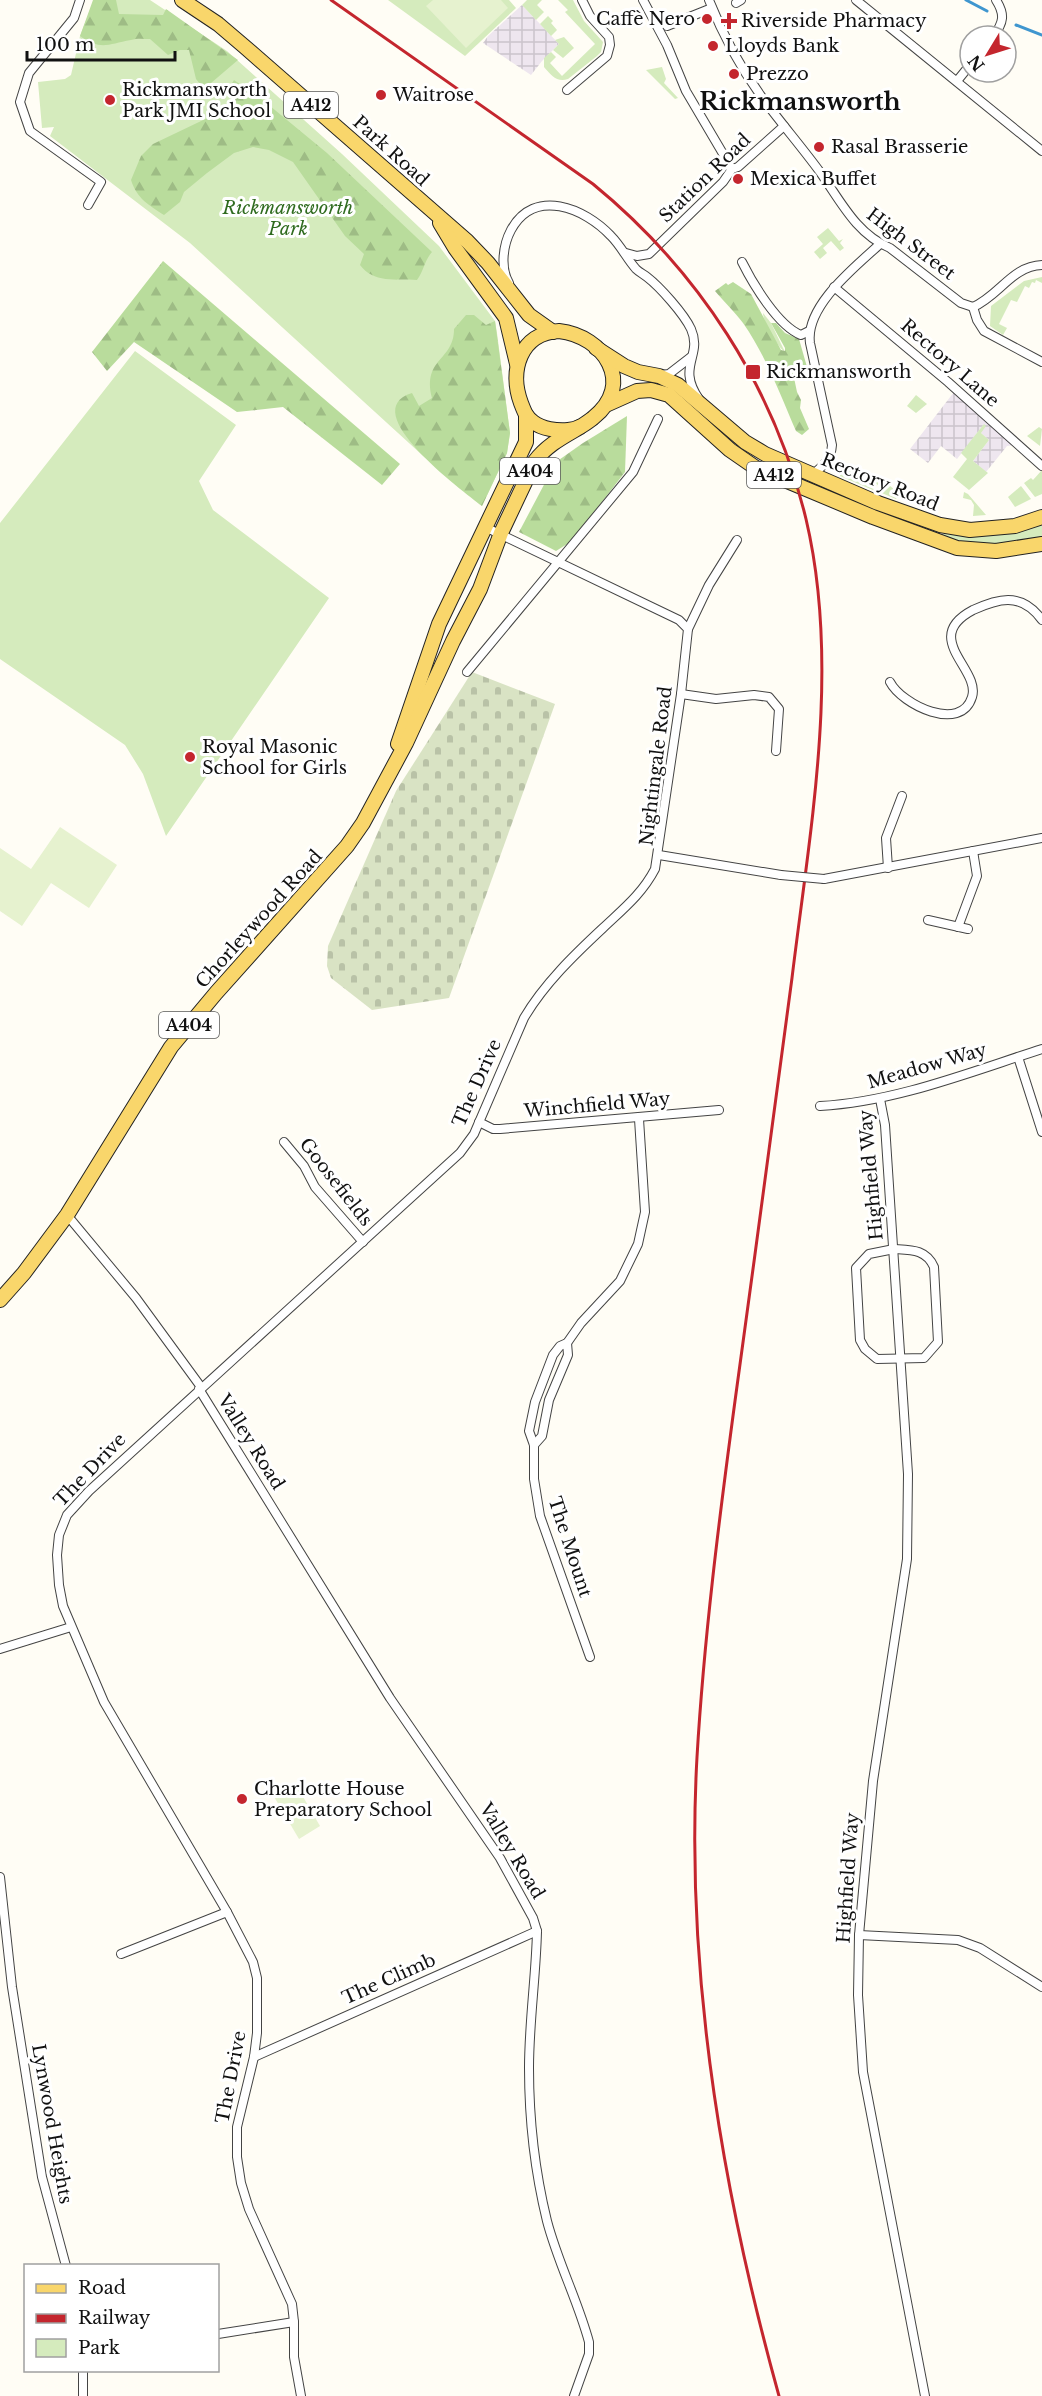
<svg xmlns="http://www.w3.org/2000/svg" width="1042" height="2396" viewBox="0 0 1042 2396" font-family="'Libre Baskerville',serif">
<defs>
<pattern id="industrial-grid" width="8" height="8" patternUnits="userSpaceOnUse" patternTransform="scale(1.5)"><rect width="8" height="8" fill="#eee6ef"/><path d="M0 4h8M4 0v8" fill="none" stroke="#cbc4cc"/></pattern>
<pattern id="forest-firs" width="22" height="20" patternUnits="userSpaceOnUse" patternTransform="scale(1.5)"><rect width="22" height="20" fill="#b9dc9c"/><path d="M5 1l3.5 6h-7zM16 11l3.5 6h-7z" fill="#9ebc85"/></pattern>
<pattern id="cemetery-stones" width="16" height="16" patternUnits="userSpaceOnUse" patternTransform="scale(1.5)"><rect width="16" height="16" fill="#d9e3c4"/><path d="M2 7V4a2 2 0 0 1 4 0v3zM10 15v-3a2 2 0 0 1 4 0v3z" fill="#b9c2a7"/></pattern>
</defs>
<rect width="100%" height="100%" fill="#fffdf5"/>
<g fill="url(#industrial-grid)">
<path d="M522,5L559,44L542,61L531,75L483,43L488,36Z"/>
<path d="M954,392L1015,445L1007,446L986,472L973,461L989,440L981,433L984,424L957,459L941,446L928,463L910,449Z"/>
</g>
<g fill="#d5ebbd">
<path d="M94,0H150L227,51L342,154L439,246L495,321L497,333L510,433L507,453L482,506L421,454L190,243L50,136L54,127L42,128L38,82L65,79L71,75L80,36Z"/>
<path d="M388,0H509L516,8L465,56Z"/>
<path d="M527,0H542L537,5L544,12L536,20L522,5Z"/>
<path d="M558,0H573L584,21L603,42L601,52L597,56L568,79C557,83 551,75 544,67V58L551,52L556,57L550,63L562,76L595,44L565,12L568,10Z"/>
<path d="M548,16L553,21L551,23L557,30L551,36L540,24Z"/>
<path d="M564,37L574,48L563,58L553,50L559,44L555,40Z"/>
<path d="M662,67L666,79L664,83L678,98L675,99L646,70Z"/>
<path d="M828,228L839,241L843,239L840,243L844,248L840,251L831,241L823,248L827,253L820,259L814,252L823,244L817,237Z"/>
<path d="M1042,277V283L1036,280L1035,283L1032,282L1029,288L1025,286L1017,302L1011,300L999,324L1007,328L1003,335L990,326L991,306L1024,281Z"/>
<path d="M763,313L771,323L785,352C778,348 763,322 763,313Z"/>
<path d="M135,351L236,425L199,481L213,510L329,598L166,836L143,774L125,745L0,659V523Z"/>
<path d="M916,395L927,404L916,413L907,406Z"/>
<path d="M984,424L986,426L981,433L989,440L973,461L988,473L969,490L953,477L967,459L961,453Z"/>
<path d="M1039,427L1042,429L1040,446L1027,436Z"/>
<path d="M852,464L879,483L873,490L840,476L839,467L845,472Z"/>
<path d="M1042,470V494L1035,497L1024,483L1031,478L1033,480Z"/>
<path d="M885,482L900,494L896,499L877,491Z"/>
<path d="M1021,486L1031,499L1015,507L1008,497Z"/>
<path d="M964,492L968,494L986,515L973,516L974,505L971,500L963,498Z"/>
<path d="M1042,524V540L972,547L934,536L945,534L992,536Z"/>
</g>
<g fill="url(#forest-firs)">
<path d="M93,0H116L119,14L163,15L166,9L238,60L204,89L196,79L189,50H180L168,55L150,39C144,39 137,38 131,40C108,44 101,51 80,36Z"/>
<path d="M234,80L264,101L327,153L432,252C424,261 424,271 417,280C396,279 373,283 360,265L364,254L345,236L293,162L269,150L253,147L234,153L207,173L184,192L180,202L164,215C149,205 137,199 131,180L141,156L153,144L222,111L246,120L252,114L234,101L227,91Z"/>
<path d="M163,261L400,464L382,485L283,407L237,412L134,342L107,371L92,352Z"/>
<path d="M733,282L751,294L781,350L785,351V348L771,323H776L785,333L799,339L807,367L805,371L793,373L797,392L801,400L800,408L809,429L802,435L796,431C780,394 766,356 743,323C735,312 724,302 715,291L726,283L728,285Z"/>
<path d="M466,315H474L486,325L495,321L510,433L507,453L482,506C463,491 354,411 412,393L419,406L432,398C422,358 454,361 454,329Z"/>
<path d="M627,416L625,472L572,541L556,551L519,532L556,462L583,443Z"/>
</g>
<path fill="url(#cemetery-stones)" d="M472,672L555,704L449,998L372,1010L331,978L327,966L328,946L396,791Z"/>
<g fill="#e6f2cf">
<path d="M433,0H501L508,8L466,48L426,6Z"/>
<path d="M60,827L117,865L89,908L51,883L22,926L0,911V848L31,869Z"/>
<path d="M295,1783L320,1826L299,1839L273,1795Z"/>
</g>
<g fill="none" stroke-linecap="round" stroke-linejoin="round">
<g stroke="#3f96cf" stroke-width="3">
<path d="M966,0L987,11"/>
<path d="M1016,25L1042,35"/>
</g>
<g stroke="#444" stroke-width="10">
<g id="street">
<path d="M80,0L74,18L29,73L20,102L30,131L101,182L88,205"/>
<path d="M643,0L667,45L686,91L732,169"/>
<path d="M709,0C722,33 740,67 761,96C780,122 801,146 820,172C840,200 856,234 890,248L961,303L973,307"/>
<path d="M856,0L1042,151"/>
<path d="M736,3L741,0"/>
<path d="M667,26L712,8"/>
<path d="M993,36C1004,23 1005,14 996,0"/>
<path d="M957,81L970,65"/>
<path d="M567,90L607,56L610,45L609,37L590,16L582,0"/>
<path d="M626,253L637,256L649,254L723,182L732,169L738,167L784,126"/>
<path d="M742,262C753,284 778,326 801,335L809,331"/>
<path d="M509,283C500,268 503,245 511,230C534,187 585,208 611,236C621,246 627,259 636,269C639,272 643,274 647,277C660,287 684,314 691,329C703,356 676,366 699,399"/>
<path d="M834,287L948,382L1042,466"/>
<path d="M973,307L977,320L984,331L1042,362"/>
<path d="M973,307C999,296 1012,266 1042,265"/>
<path d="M660,375L669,374L691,357"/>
<path d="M812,475C823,466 831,460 832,445L810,343C805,306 855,267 880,244"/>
<path d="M688,629L709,585L737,540"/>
<path d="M467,672L633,472L658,419"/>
<path d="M890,682C902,705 961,733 972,697C981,669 920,638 973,610C984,605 996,600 1008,600C1023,600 1034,609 1042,620"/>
<path d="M681,694L716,699L754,695L769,697L779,709L776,751"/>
<path d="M659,855L781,875"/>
<path d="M888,868L886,838L902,796"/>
<path d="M824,879L1042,838"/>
<path d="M928,920L968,929"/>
<path d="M958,927L977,876L973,851"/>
<path d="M1018,1057L1042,1132"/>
<path d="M880,1099L885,1125L908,1474L907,1559L873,1781L859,1935L858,1995L863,2072L925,2396"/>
<path d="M820,1106C895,1102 970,1072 1042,1049"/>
<path d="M479,1122L493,1129H500L719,1110"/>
<path d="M284,1142L304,1166L315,1187L363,1242"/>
<path d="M67,1215L136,1298L201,1387"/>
<path d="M894,1249C911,1250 926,1249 934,1267L938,1342L924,1358L877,1359L865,1349L860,1340L856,1268L869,1254Z"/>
<path d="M199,1389L390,1698L500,1858L533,1918L537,1931C536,1976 529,2022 529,2068C529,2119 535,2172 547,2221C558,2263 578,2301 589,2342V2354L574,2396"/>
<path d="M534,1445L542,1436L549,1400L568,1355L567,1343"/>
<path d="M0,1649L71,1627"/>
<path d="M590,1657L540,1516L534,1479V1445L529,1431L535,1402L553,1355L560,1346L567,1343L581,1323L620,1281L638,1244L645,1212L639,1119"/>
<path d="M0,1877L12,1987L42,2177L66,2266"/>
<path d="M859,1935L958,1940L980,1948L1042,1987"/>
<path d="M121,1954L227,1912"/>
<path d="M254,2057L537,1931"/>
<path d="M218,2334L294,2322"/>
<path d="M83,2396V2370"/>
<path d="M301,2396L294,2357V2322L292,2304L249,2209L241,2183L237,2157V2127L254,2057L257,2033V1978L253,1962L227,1912L104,1702L63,1606L59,1585L57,1555L59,1535L67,1515L89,1491L460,1153L474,1134L524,1018C544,984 574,955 603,928C623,909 642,894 655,869L681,694L688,629L679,620L485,527"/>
</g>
</g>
<g stroke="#222" stroke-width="16">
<g id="primary">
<path d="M182,0L218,24L245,47L467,241L488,263L529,315L553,332"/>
<path d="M440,223L455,248L506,318L517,364"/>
<path d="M559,331C604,336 636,384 593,418C585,424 579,429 568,430C557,431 542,429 533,422C526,417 524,411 521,403C509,371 520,333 559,331Z"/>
<path d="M596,348L624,366L638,372L659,376L678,385L745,442L765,454L878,503L940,525L970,530L1015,526L1042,517"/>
<path d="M608,404L637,391L651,390L669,395L730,450L756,468L873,517L957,548L996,551L1042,544"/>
<path d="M398,744L439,624L526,442V415"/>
<path d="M0,1300L24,1273L67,1215L171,1047L216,993L347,846L363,823L406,743L453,641L480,589L501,533L535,461C547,445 563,437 580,427"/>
</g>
</g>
<use href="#street" stroke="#fff" stroke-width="8"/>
<use href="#primary" stroke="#f9d66b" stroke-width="14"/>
<path stroke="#c4262e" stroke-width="3" d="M331,0L593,184C698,270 774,386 806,519C841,667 810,829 792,978C774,1119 754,1260 735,1401C719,1520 704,1638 697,1757C685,1971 722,2191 779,2396"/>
<g stroke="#444" stroke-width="10" stroke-linecap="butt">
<path id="street-bridge" d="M781,875L824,879"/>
</g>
<use href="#street-bridge" stroke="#fff" stroke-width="8"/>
</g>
<g fill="#c4262e" stroke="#fff" stroke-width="2">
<circle cx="707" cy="19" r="6"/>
<path d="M726 12h6v6h6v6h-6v6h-6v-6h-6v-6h6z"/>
<circle cx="713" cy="46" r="6"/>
<circle cx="734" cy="74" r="6"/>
<circle cx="381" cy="95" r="6"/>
<circle cx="110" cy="100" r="6"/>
<circle cx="819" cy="147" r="6"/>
<circle cx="738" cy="179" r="6"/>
<rect x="745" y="364" width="16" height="16" rx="3"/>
<circle cx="190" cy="757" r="6"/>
<circle cx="242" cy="1799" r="6"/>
</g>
<g text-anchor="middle" stroke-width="6" stroke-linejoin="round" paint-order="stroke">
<g fill="#fff" stroke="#585858" stroke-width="1.5">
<rect x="284" y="92" width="54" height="26" rx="4.5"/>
<rect x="500" y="458" width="60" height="26" rx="4.5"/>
<rect x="747" y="462" width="54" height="26" rx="4.5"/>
<rect x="159" y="1012" width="60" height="26" rx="4.5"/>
</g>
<g font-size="16" font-weight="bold" fill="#111">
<text x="311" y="111">A412</text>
<text x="530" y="477">A404</text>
<text x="774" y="481">A412</text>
<text x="189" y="1031">A404</text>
</g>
<g font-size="18" fill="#111" stroke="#fff" text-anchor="start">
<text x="695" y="25" text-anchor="end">Caffè Nero</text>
<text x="741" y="27">Riverside Pharmacy</text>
<text x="725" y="52">Lloyds Bank</text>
<text x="746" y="80">Prezzo</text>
<text x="122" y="96">Rickmansworth<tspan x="122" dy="21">Park JMI School</tspan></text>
<text x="393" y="101">Waitrose</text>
<text x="831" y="153">Rasal Brasserie</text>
<text x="750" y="185">Mexica Buffet</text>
<text x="766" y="378">Rickmansworth</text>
<text x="202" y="753">Royal Masonic<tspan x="202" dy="21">School for Girls</tspan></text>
<text x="254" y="1795">Charlotte House<tspan x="254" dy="21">Preparatory School</tspan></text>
</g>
<g font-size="18" fill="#111" stroke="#fff">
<text transform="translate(391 151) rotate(42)" y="6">Park Road</text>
<text transform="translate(705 178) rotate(-44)" y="6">Station Road</text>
<text transform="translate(911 244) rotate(37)" y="6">High Street</text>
<text transform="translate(950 363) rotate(41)" y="6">Rectory Lane</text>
<text transform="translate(880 482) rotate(22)" y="6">Rectory Road</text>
<text transform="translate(656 766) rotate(-83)" y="6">Nightingale Road</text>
<text transform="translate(259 919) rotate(-48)" y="6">Chorleywood Road</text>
<text transform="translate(927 1066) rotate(-16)" y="6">Meadow Way</text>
<text transform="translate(477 1083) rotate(-66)" y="6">The Drive</text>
<text transform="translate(597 1105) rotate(-5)" y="6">Winchfield Way</text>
<text transform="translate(871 1175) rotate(-95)" y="6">Highfield Way</text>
<text transform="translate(336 1182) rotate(52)" y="6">Goosefields</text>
<text transform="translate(251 1442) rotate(58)" y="6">Valley Road</text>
<text transform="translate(90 1470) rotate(-46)" y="6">The Drive</text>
<text transform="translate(570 1547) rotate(72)" y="6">The Mount</text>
<text transform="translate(512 1851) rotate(59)" y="6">Valley Road</text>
<text transform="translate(848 1878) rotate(-86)" y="6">Highfield Way</text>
<text transform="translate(389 1979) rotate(-24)" y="6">The Climb</text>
<text transform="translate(231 2077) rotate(-79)" y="6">The Drive</text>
<text transform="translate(52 2124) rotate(80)" y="6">Lynwood Heights</text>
</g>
<g font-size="18" font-style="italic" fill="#2f6b1f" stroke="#fff">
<text x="288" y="214">Rickmansworth<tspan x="288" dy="21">Park</tspan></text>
</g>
<g font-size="24" font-weight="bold" fill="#111" stroke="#fff">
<text x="800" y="110">Rickmansworth</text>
</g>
</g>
<rect x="24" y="2264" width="195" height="108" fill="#ffffff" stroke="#a0a0a0" stroke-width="1.5"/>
<rect x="36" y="2284" width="30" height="9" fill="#f9d66b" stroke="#a0a0a0" stroke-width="1.5"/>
<text x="78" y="2294" font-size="18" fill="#111111">Road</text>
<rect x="36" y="2314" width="30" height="9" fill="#c4262e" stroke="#a0a0a0" stroke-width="1.5"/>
<text x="78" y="2324" font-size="18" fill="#111111">Railway</text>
<rect x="36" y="2339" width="30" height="18" fill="#d5ebbd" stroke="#a0a0a0" stroke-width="1.5"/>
<text x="78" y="2354" font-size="18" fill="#111111">Park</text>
<g transform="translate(988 54) rotate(232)"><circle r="28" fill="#ffffff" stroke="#a0a0a0" stroke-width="1.5"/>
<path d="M0-4.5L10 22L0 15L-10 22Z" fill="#c4262e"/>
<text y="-9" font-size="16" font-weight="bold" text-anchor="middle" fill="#111111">N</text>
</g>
<path d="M27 51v9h148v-9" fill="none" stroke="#111111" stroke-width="3"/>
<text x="36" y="51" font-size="18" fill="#111111" stroke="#ffffff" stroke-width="4.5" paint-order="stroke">100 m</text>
</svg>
